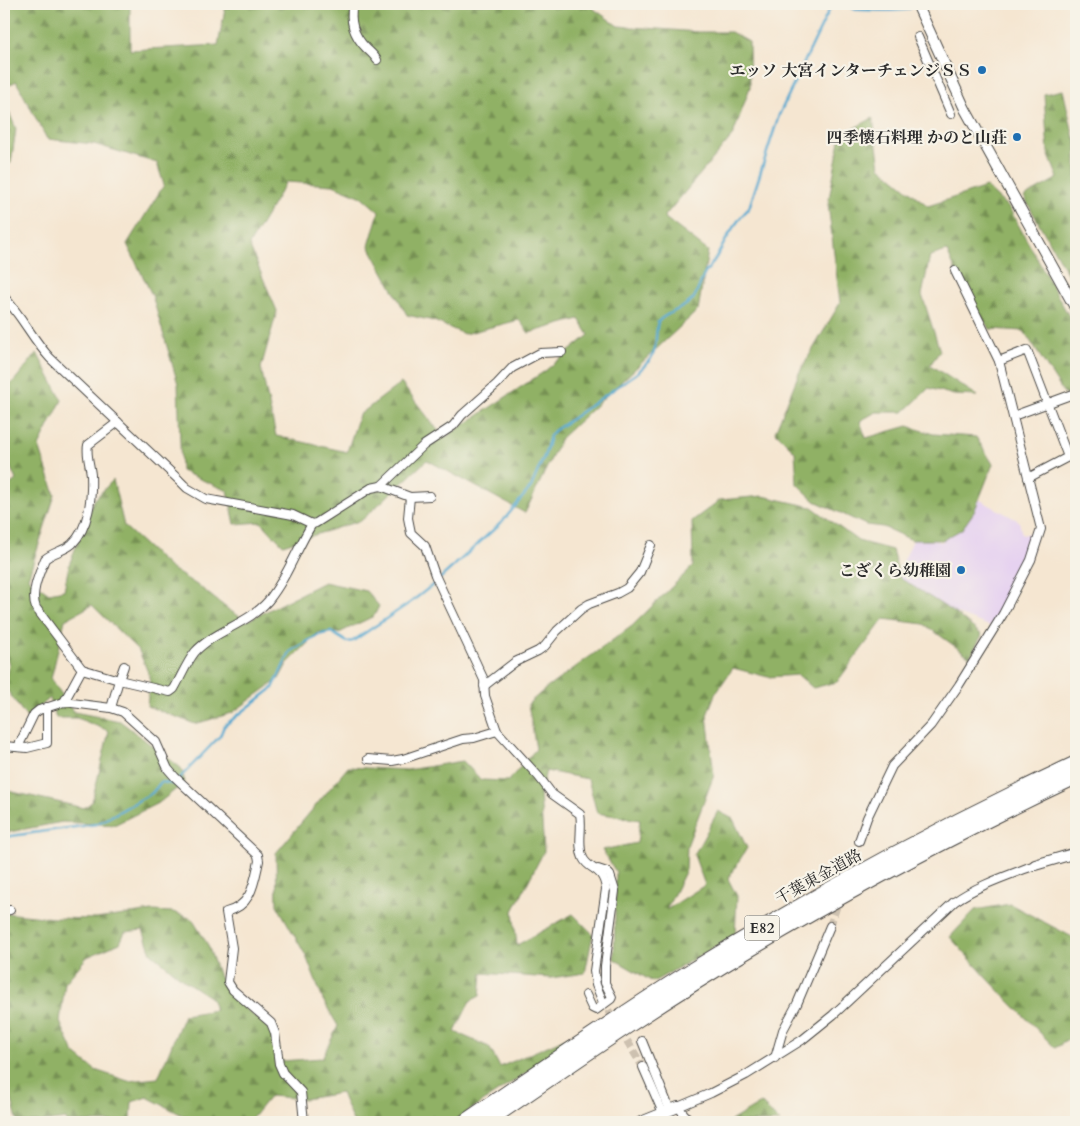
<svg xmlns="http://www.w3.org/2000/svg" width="1080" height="1126" viewBox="0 0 1080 1126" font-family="Cardo,'Noto Serif JP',serif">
<defs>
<pattern id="forest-firs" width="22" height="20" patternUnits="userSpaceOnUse" patternTransform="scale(1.25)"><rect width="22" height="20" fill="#90b165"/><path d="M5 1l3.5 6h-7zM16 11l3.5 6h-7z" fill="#769053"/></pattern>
</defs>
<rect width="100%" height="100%" fill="#f7f3e8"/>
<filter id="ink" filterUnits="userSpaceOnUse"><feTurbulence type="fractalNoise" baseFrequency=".02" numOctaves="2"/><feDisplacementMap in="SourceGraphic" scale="10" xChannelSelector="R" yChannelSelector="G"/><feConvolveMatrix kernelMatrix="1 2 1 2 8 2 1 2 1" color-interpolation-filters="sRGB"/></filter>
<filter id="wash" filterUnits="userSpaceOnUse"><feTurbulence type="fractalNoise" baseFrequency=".0096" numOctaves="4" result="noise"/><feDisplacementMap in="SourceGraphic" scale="20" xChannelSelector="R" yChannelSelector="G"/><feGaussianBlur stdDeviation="1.12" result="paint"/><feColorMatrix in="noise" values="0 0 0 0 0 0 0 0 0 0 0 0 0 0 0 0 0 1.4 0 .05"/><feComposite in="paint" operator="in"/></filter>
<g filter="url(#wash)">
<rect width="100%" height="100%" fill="#f5e6d1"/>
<path fill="#e6d2f0" d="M980,500L1019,521L1022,535L1037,532L1028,561L992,627L931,604L895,579L914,538L942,542Z"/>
<g fill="url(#forest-firs)" stroke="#5e6e48" fill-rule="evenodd">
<path d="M4,4H130V50L218,45L226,4H587L618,26L698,32H731L749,42L750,87L733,135L664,217L708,251L698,310L561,438L525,513L427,460L362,520L283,545L261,522L235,524L228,491L181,471L178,384L152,295L127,244L164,185L157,163L94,144L47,139L16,81L4,89ZM286,182L333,185L362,197L379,212L369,246L407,315L434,321L464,334L519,320L529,333L579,319L589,335L545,371L444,438L401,383L359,415L347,452L276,436L261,368L277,311L249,245Z"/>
<path d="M1063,90L1074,138L1076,139V289L1024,197L1058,178L1048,153L1044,94Z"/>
<path d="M4,100L16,129L11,163L4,165Z"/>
<path d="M873,118L880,167L928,206L986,187L1009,208L1076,329V396L1065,395L1024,331L990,329L970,304L947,251L930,256L922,295L940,351L930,365L978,396L954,395L929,388L904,412H876L860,421L866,438L908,426L933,434L976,437L993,464L974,512L962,529L943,540H912L883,527L866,525L815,501L797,484L795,452L775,432L799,373L840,303L828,204L841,135Z"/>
<path d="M37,353L62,400L39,446L55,495L28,578L49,593L64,590L69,565L94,500L113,480L124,526L170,568L200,587L229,610L247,621L324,582L366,591L379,606L374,616L339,633L319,632L287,664L279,679L232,713L195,724L147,706L150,677L139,651L92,605L65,620L51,679L74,712L120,721L181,768L185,782L160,802L114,825L62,822L4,833V790L84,808L92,802L109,731L77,718H56L50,698L27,718L4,686L9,664L4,651V489L16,480L4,452V388L14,381Z"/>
<path d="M763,496L812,507L858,541L892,550L900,578L952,611L982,635L970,657L924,624L884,619L837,682L813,688L798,675L768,677L733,668L715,694L707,715L714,775L687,846L686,870L666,910L705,885L694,855L718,811L733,819L747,848L728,879L737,896L735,936L653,982L614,959L616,872L602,850L637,843L640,820L597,813L588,779L546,771L540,793L544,851L513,911L517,945L573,914L593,934L585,973L551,978L482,973L480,996L470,1001L455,1032L489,1047L500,1067L602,1022L453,1122H353L341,1093L304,1099L270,1096L249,1122H207L184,1116L147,1097L132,1102L131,1122H67L66,1119L44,1122H18L4,1073V913L54,918L96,919L152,911L173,912L192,919L208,945L218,974L237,1002L266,1025L278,1045L281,1061L322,1058L338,1026L323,1000L306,956L277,905L276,853L348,767L407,770L463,761L481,780L508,781L536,749L528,704L544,690L632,626L693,566L692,521L720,500ZM143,930L151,953L185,981L211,998L215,1010L184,1015L158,1078L128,1081L95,1070L74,1053L60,1022L65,983L87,957L120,943L125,932Z"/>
<path d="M1010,904L1076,939V1035L1055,1048L989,980L950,937L975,910Z"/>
<path d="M761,1103L780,1122H729Z"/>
</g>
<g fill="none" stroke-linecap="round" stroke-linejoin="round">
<path stroke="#54a8d0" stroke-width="2.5" d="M4,837L97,824L152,793L161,782L174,784L220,736L224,726L273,688L290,652L318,635L331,632L347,642L353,641L411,602L434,584L503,521L531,487L545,454L550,436L554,431L637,373C650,361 656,356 656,337C657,332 656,327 658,322C663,313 684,310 693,299C698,292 700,283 704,275C708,268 713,263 717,256C727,238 734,223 749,208L779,115L832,4"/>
<path stroke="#54a8d0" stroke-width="14" d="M856,4L891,5L906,4"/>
</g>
</g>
<g filter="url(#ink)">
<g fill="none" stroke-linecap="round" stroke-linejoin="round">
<g stroke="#cdc1b0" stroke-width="8" stroke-dasharray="8 4" stroke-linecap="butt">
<path d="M846,879L859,841"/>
<path d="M830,926L839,899"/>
<path d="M602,1000L643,1067"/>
</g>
<g stroke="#494744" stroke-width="10">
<g id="minor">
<path d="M353,4C349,21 353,35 366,48C370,52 374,55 377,60"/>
<path d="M918,37L951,114"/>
<path d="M4,297C22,316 33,340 50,358L179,480L187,488L206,499L293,515L312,524L316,523L371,488L381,486L410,497L430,496"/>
<path d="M999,361L1027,350L1068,457"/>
<path d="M1013,416L1076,393"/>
<path d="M1028,478L1068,457H1076"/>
<path d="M381,486L424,445L453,426L462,415L497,384L512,368L540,353L562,352"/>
<path d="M410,497L408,518L411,533L425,546L435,575L484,680L485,696L497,731L539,777L552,794L580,814C583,828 577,845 583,858C589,871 603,866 606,889L594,971L596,985L602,1000"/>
<path d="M82,669L119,680L170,692L174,689C181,677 187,662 195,652C214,631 248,624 268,601C287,578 297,548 312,524"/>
<path d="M484,686L515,662L538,651L545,646L557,631L581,609L589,604L618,593L627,588L640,572L651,545"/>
<path d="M64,702L82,669L36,608C30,593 39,574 45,559C53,552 64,551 72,544C89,528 92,497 91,475C90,465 86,454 88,445L118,422"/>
<path d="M111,708L119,680L124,666"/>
<path d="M4,746L27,748L47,743V707"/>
<path d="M18,747L34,714L39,710L64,702L111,708L123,712L156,742L168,769L175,777L258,855L259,861C254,883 252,906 226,912L232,948L228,982L233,990L271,1023L275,1033L279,1064L283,1073L301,1092L304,1122"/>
<path d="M368,759L392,761L403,759L463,739L474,738L497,731"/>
<path d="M859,841L867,818L892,766L931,725L959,685L1003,614L1031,560L1041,529L999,361L955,271"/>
<path d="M4,911L10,910"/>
<path d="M586,995L592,1008L596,1010L611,999L612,997L605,983V966L615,891L610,875L607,872L598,869"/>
<path d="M642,1041L670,1110"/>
<path d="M775,1058L783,1030L797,1004L830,926"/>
<path d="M643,1067L663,1113"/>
<path d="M691,1122L678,1107L711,1093L746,1075L802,1040L833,1015L954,902C978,885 1007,876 1035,865"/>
<path d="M1075,1122L1076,1121"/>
</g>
</g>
<g stroke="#494744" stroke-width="12">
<g id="tertiary">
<path d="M917,4L965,109L1076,309"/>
<path d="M1035,865L1076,853"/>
<path d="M641,1122L678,1107"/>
</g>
</g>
<g stroke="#494744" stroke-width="16">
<g id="motorway">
<path d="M464,1122C539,1071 613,1019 690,971C815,894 944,825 1076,763"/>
<path d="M487,1122C573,1063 659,1003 749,950C855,887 964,830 1076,777"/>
</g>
</g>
<use href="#minor" stroke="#fff" stroke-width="8"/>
<use href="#tertiary" stroke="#fff" stroke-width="10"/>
<use href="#motorway" stroke="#fff" stroke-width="14"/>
</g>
</g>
<g fill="#1f6fb2" stroke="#f7f3e8" stroke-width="2">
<circle cx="982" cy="70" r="5"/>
<circle cx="1017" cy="137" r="5"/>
<circle cx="961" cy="570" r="5"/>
</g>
<g text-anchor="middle" stroke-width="4.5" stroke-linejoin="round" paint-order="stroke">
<rect fill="#f7f3e8" stroke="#686764" stroke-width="1" x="744.5" y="915.5" width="35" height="25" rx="4"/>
<g font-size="15" font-weight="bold" fill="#2b2b2b">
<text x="762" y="933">E82</text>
</g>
<g font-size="16" font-weight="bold" fill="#2b2b2b" stroke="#f7f3e8" text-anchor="end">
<text x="972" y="76">エッソ 大宮インターチェンジＳＳ</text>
<text x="1007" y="143">四季懐石料理 かのと山荘</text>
<text x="951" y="576">こざくら幼稚園</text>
</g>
<g font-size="16" fill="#2b2b2b" stroke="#f7f3e8">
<text transform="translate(818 876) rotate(-29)" y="6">千葉東金道路</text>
</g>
</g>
<rect width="1080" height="1126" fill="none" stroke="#f7f3e8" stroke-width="20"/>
</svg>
